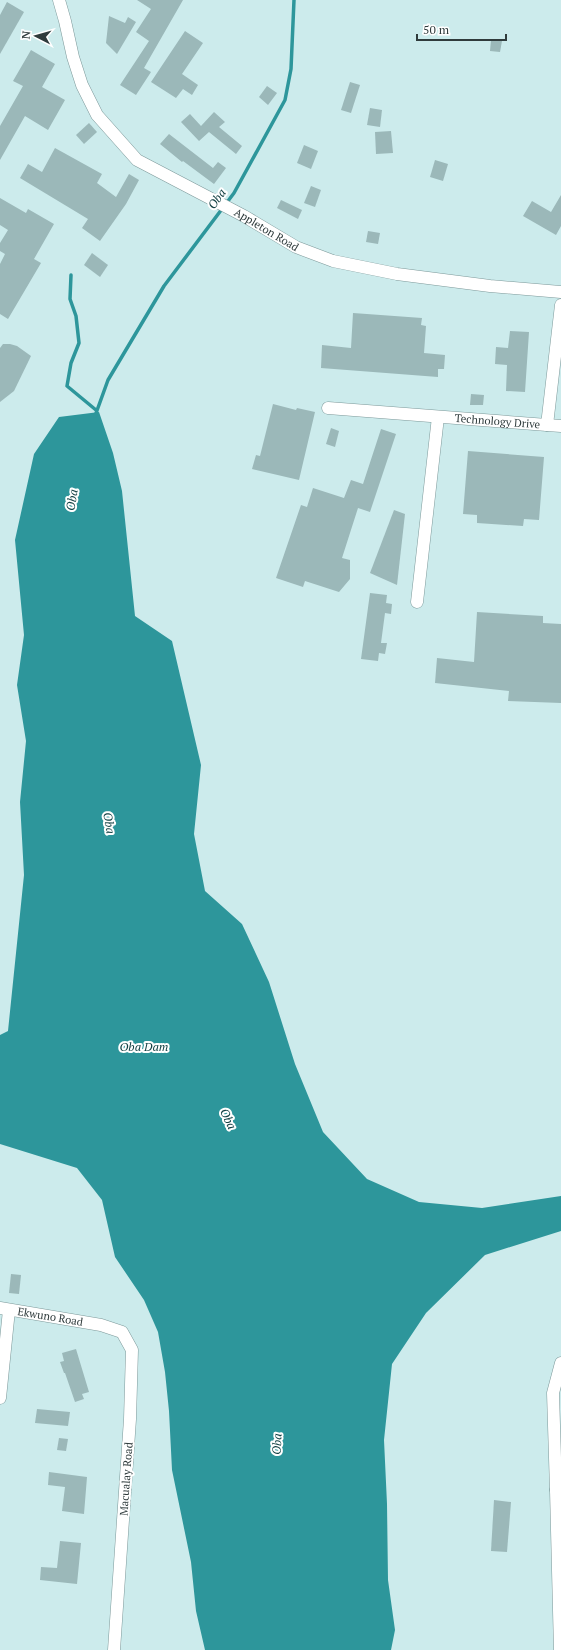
<svg xmlns="http://www.w3.org/2000/svg" width="561" height="1650" viewBox="0 0 561 1650" font-family="'PT Serif',serif">
<rect width="100%" height="100%" fill="#ccebec"/>
<path fill="#2d969b" d="M99,412L113,453L122,491L135,616L172,641L201,765L194,834L205,891L242,924L269,982L295,1064L323,1132L367,1179L419,1202L482,1208L561,1196V1231L485,1255L426,1313L392,1364L384,1440L387,1504L388,1580L395,1630L391,1650H205L196,1611L191,1562L172,1470L169,1411L165,1372L158,1332L144,1300L115,1257L102,1200L77,1168L0,1144V1035L8,1031L24,875L20,802L26,741L17,685L24,635L15,540L34,454L59,417Z"/>
<g fill="none" stroke-linecap="round" stroke-linejoin="round">
<g stroke="#2d969b" stroke-width="3.5">
<path d="M71,275L70,299L76,316L79,343L71,363L67,386L96,410"/>
<path d="M95,416L108,380L164,286L234,193L285,100L291,69L294,0"/>
</g>
</g>
<g fill="#9bb8b9">
<path d="M137,0H183L144,68L151,72L136,95L120,85L149,41L136,32L151,9Z"/>
<path d="M7,2L24,12L0,54V15Z"/>
<path d="M109,16L125,23L128,17L136,22L117,54L106,43Z"/>
<path d="M185,31L203,43L182,74L198,85L192,95L183,89L176,98L151,82Z"/>
<path d="M491,40L502,41L500,52L490,51Z"/>
<path d="M31,50L55,64L42,87L65,100L48,130L25,116L0,160V126L23,86L13,81Z"/>
<path d="M350,82L360,85L351,113L341,110Z"/>
<path d="M267,86L277,93L268,105L259,97Z"/>
<path d="M370,108L382,110L380,127L367,125Z"/>
<path d="M214,112L225,122L219,127L242,146L236,154L209,132L199,141L181,122L190,114L201,126Z"/>
<path d="M89,123L97,132L84,144L76,135Z"/>
<path d="M391,131L393,153L376,154L375,132Z"/>
<path d="M169,134L213,168L218,162L226,168L214,184L183,161L182,162L160,144Z"/>
<path d="M304,145L318,151L311,169L297,163Z"/>
<path d="M55,148L102,174L97,183L116,197L129,174L139,180L126,204L100,241L82,228L88,219L20,178L28,164L42,172Z"/>
<path d="M435,160L448,164L443,181L430,177Z"/>
<path d="M311,186L321,190L315,207L304,203Z"/>
<path d="M561,195V226L556,235L523,216L532,201L551,212Z"/>
<path d="M0,198L26,213L28,209L54,224L34,259L41,263L8,319L0,314V264L5,254L0,251V243L8,230L0,225Z"/>
<path d="M281,200L302,210L298,219L277,208Z"/>
<path d="M368,231L380,233L378,244L366,242Z"/>
<path d="M92,253L108,265L100,277L84,265Z"/>
<path d="M353,313L422,318L421,325L426,326L424,353L445,355L444,369H438V377L321,368L322,345L351,348Z"/>
<path d="M510,331L529,332L525,392L506,391L507,365L495,364L496,347L508,348Z"/>
<path d="M3,344H10L17,346L31,356L14,391L0,402V348Z"/>
<path d="M471,394L484,395L483,405H470Z"/>
<path d="M273,404L296,410L297,408L315,412L299,480L252,469L256,455L260,456Z"/>
<path d="M331,428L339,431L335,447L326,444Z"/>
<path d="M381,429L396,434L370,512L358,508L342,558L350,560V579L339,592L305,581L303,587L276,578L301,505L307,507L313,488L344,498L351,480L363,484Z"/>
<path d="M468,451L544,457L539,520L524,519L523,526L477,523V515L463,514Z"/>
<path d="M394,510L405,514L397,585L370,573Z"/>
<path d="M370,593L387,595L386,603L392,604L391,614L385,613L381,643H387L385,654L379,653L378,661L361,659Z"/>
<path d="M477,612L543,616V623L561,624V703L508,701L509,691L435,683L437,658L474,662Z"/>
<path d="M11,1274L21,1275L19,1294L9,1293Z"/>
<path d="M76,1349L89,1392L82,1394L84,1399L75,1402L65,1373H64L60,1362L64,1361L62,1353Z"/>
<path d="M37,1409L70,1412L68,1426L35,1423Z"/>
<path d="M59,1438L68,1439L66,1451L57,1450Z"/>
<path d="M49,1472L87,1477L84,1514L62,1511L65,1487L48,1485Z"/>
<path d="M494,1500L511,1502L507,1552L491,1551Z"/>
<path d="M60,1541L81,1543L77,1584L40,1580L41,1567L57,1568Z"/>
</g>
<g fill="none" stroke-linecap="round" stroke-linejoin="round">
<g stroke="#7d999a" stroke-width="13">
<g id="street">
<path id="s1" d="M59,0L65,21L73,57L82,85L97,115L137,160L244,216L296,247L333,261L397,274L490,286L561,292"/>
<path id="s2" d="M328,408L547,425L561,305"/>
<path d="M547,425L561,426"/>
<path d="M417,602L438,417"/>
<path id="s3" d="M0,1308L101,1325L122,1332L132,1350L130,1419L114,1650"/>
<path d="M0,1398L9,1310"/>
<path d="M556,1490L553,1393L561,1363"/>
<path d="M560,1650L556,1490H561"/>
</g>
</g>
<use href="#street" stroke="#fff" stroke-width="12"/>
</g>
<g text-anchor="middle" stroke-width="4" stroke-linejoin="round" paint-order="stroke">
<g font-size="11" fill="#2f3b3c" stroke="#fff">
<text dy="4" stroke="none"><textPath href="#s1" startOffset="329">Appleton Road</textPath></text>
<text dy="4" stroke="none"><textPath href="#s2" startOffset="170">Technology Drive</textPath></text>
<text dy="4" stroke="none"><textPath href="#s3" startOffset="51">Ekwuno Road</textPath></text>
<text transform="translate(126 1479) rotate(-86)" y="4">Macualay Road</text>
</g>
<g font-size="12" font-style="italic" fill="#134144" stroke="#fff">
<text transform="translate(217 199) rotate(-54)" y="4">Oba</text>
<text transform="translate(72 500) rotate(-81)" y="4">Oba</text>
<text transform="translate(109 823) rotate(81)" y="4">Oba</text>
<text x="144" y="1051">Oba Dam</text>
<text transform="translate(228 1119) rotate(65)" y="4">Oba</text>
<text transform="translate(277 1444) rotate(-87)" y="4">Oba</text>
</g>
</g>
<g transform="translate(36 36) rotate(276)" stroke="#ffffff" stroke-width="3" paint-order="stroke">
<path d="M0-3L7 15L0 10L-7 15Z" fill="#2f3b3c"/>
<text y="-6" font-size="11" font-weight="bold" text-anchor="middle" fill="#2f3b3c">N</text>
</g>
<path d="M417 34v6h89v-6" fill="none" stroke="#2f3b3c" stroke-width="2"/>
<text x="423" y="34" font-size="12" fill="#2f3b3c" stroke="#ffffff" stroke-width="3" paint-order="stroke">50 m</text>
</svg>
